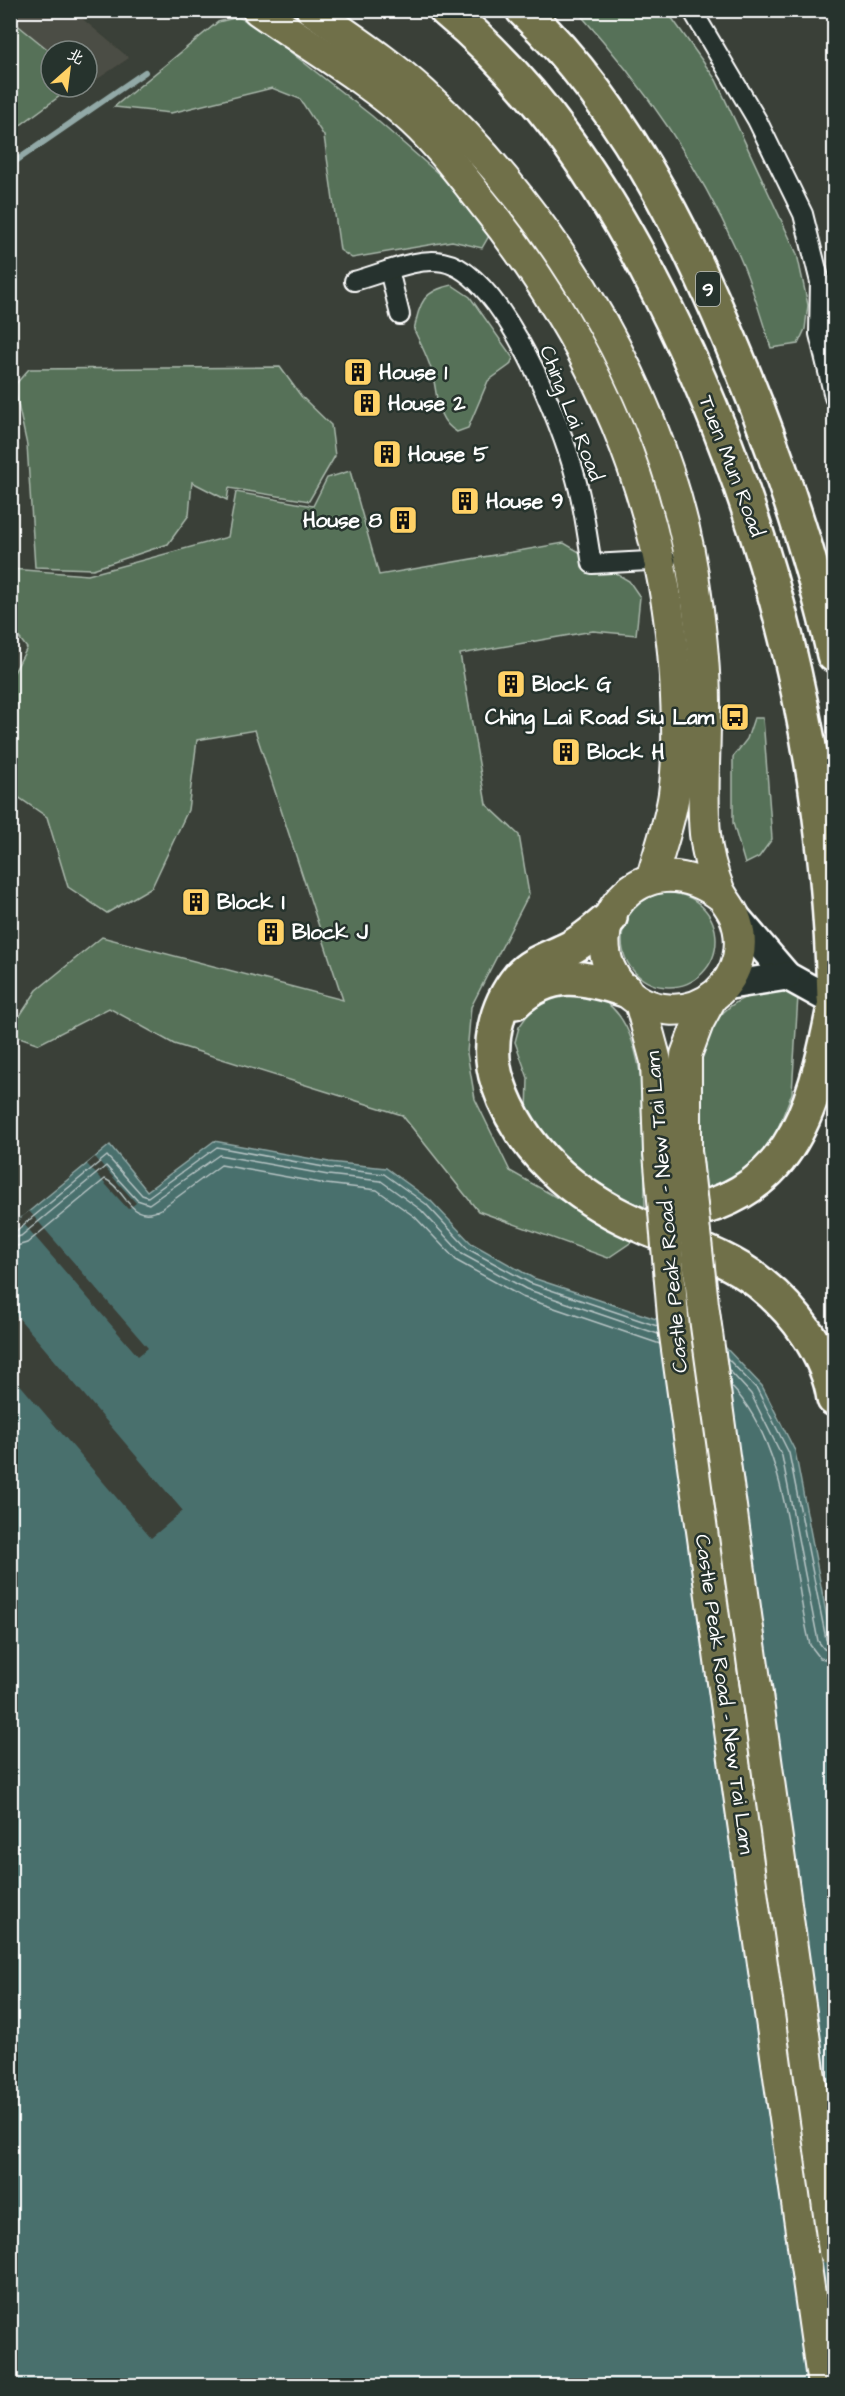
<svg xmlns="http://www.w3.org/2000/svg" width="845" height="2396" viewBox="0 0 845 2396" font-family="'Architects Daughter','LXGW WenKai TC',sans-serif">
<rect width="100%" height="100%" fill="#3a4038"/>
<filter id="ink" filterUnits="userSpaceOnUse"><feTurbulence type="fractalNoise" baseFrequency=".0167" numOctaves="2"/><feDisplacementMap in="SourceGraphic" scale="12" xChannelSelector="R" yChannelSelector="G"/><feConvolveMatrix kernelMatrix="1 2 1 2 8 2 1 2 1" color-interpolation-filters="sRGB"/></filter>
<g filter="url(#ink)">
<path fill="#4c4d44" d="M10,11H73L129,58L87,86V51H51V71L11,33Z"/>
<g fill="#567158" stroke="#aab8ac" stroke-width="1.5">
<path d="M577,11H667L716,80L797,254L808,305L805,329L798,344L771,348C760,315 751,280 736,249C697,162 640,81 577,11Z"/>
<path d="M238,17L256,25L372,116L441,176L490,234L482,248L452,241L352,258L340,250L324,136L300,99L272,88L171,113L114,107L218,22Z"/>
<path d="M10,19L51,52V87H72L11,132Z"/>
<path d="M452,285L470,297L513,358L510,365L488,381L468,428L457,432C433,418 439,393 431,369C427,356 420,342 414,330C420,302 423,291 452,285Z"/>
<path d="M280,367L301,396L331,425L335,456L309,501L229,488L227,500L192,482L189,515L168,544L93,569L35,567L27,445L14,386L29,369Z"/>
<path d="M350,471L379,575L564,543L629,581L640,597L636,635L593,631L460,654L486,804L519,835L529,894L471,1007L467,1053L475,1099L510,1171L633,1241L608,1258L478,1211L402,1115L174,1044L109,1008L39,1044L11,1034V1029L37,990L102,937L343,1000L255,730L197,740L188,810L152,887L107,913L68,887L47,817L11,792L10,680L27,648L11,627V569L88,575L228,537L236,492L313,506L327,478Z"/>
<path d="M754,718H763L772,839L759,857L745,864L733,823V757L747,739Z"/>
<circle cx="669" cy="940" r="47"/>
<path d="M779,990L798,996L792,1093L767,1156L707,1196C701,1122 670,997 779,990Z"/>
<path d="M556,994C568,994 586,992 597,997C656,1024 643,1151 645,1207L616,1196L564,1165L527,1113L528,1078L515,1042L519,1027L534,1006Z"/>
</g>
<path fill="#4a6f6d" stroke="#92a9a7" stroke-width="1.5" d="M214,1141L329,1162L386,1168L430,1200L471,1243L533,1278L680,1327L726,1348L762,1386L795,1451L834,1654V2385H11L10,1227L110,1145L147,1191Z"/>
<g fill="#3a4038">
<path d="M95,1157L136,1203L128,1209L87,1164Z"/>
<path d="M29,1211L148,1348L138,1356L24,1224L11,1235V1227Z"/>
<path d="M11,1309L183,1511L151,1538L11,1374Z"/>
</g>
<g fill="none" stroke-linecap="round" stroke-linejoin="round">
<g stroke="#b7c5c5" stroke-width="1.5">
<path d="M10,1231L17,1230L107,1156L142,1195L148,1197L217,1147L329,1168L384,1174L426,1204L468,1249L530,1283L657,1326"/>
<path d="M10,1239L21,1236L106,1166L137,1200L149,1204L219,1155L328,1175L381,1181L421,1210L462,1254L526,1289L658,1334"/>
<path d="M10,1248L27,1243L105,1179C126,1188 129,1226 161,1209L221,1165L326,1184L377,1190L415,1217L457,1261L522,1297L660,1344"/>
<path d="M727,1358L757,1389L789,1453L826,1639L829,1644L834,1645"/>
<path d="M729,1370L751,1394L782,1456L818,1641L824,1649L834,1652"/>
<path d="M731,1386C791,1449 790,1563 810,1645L820,1658L834,1661"/>
</g>
<path stroke="#92a9a7" stroke-width="6" d="M10,165L145,72"/>
<g stroke="#fff" stroke-width="22">
<g id="minor">
<path d="M692,10L757,120L803,214L820,282L819,334L834,397"/>
<path d="M389,270L400,315"/>
<path d="M354,281C382,274 415,257 443,262C503,273 562,425 576,479C584,507 587,536 592,564L667,560"/>
</g>
</g>
<g stroke="#fff" stroke-width="32">
<g id="secondary">
<path d="M732,912L787,976L834,1002"/>
<path d="M724,986L787,976"/>
</g>
</g>
<g stroke="#fff" stroke-width="34">
<g id="primary">
<path d="M258,10C308,45 369,80 413,121C439,145 461,175 483,203C595,343 663,495 675,676C677,714 679,755 674,794C670,822 659,851 652,878"/>
<path d="M312,10C350,37 389,62 423,93C558,217 673,411 696,595C701,631 705,667 705,703C706,747 701,790 705,834C707,854 712,872 719,890C723,899 730,906 734,915C746,943 739,974 716,994C689,1017 648,1014 624,989C568,930 642,836 721,896"/>
<path d="M640,1002L656,1061L659,1153"/>
<path d="M686,1151V1055L698,1023L712,997"/>
<path d="M721,1668L823,2386"/>
</g>
</g>
<g stroke="#fff" stroke-width="38">
<g id="motorway">
<path d="M446,10C540,88 606,189 661,298C770,516 828,754 834,998"/>
<path d="M523,10C635,116 702,266 757,407C788,488 815,570 834,655"/>
<path d="M610,918C597,929 585,940 570,948C553,957 532,962 519,977C495,1006 486,1048 498,1083C520,1150 574,1196 637,1224C678,1243 724,1254 760,1283C794,1310 828,1354 834,1399"/>
<path d="M515,1002C551,969 582,976 625,990"/>
<path d="M664,1215C789,1203 813,1114 834,1007"/>
</g>
</g>
<use href="#minor" stroke="#26332d" stroke-width="18"/>
<use href="#secondary" stroke="#26332d" stroke-width="27"/>
<use href="#primary" stroke="#70704a" stroke-width="30"/>
<use href="#motorway" stroke="#70704a" stroke-width="33"/>
<g stroke="#fff" stroke-width="34" stroke-linecap="butt">
<g id="primary-bridge">
<path d="M686,1151L703,1304L834,2251"/>
<path d="M659,1153L674,1328L721,1668"/>
</g>
</g>
<use href="#primary-bridge" stroke="#70704a" stroke-width="30"/>
</g>
</g>
<defs>
<g id="building-square" transform="scale(1.5)"><rect x="-9" y="-9" width="18" height="18" rx="4" fill="#ffd166" stroke="#26332d"/><path d="M-4-6H4V6H1V3H-1V6H-4ZM-2.5-4.3h1.7v1.8h-1.7ZM.8-4.3h1.7v1.8H.8ZM-2.5-1h1.7V.8h-1.7ZM.8-1h1.7V.8H.8Z" fill="#111"/></g>
<g id="bus-square" transform="scale(1.5)"><rect x="-9" y="-9" width="18" height="18" rx="4" fill="#ffd166" stroke="#26332d"/><path d="M-5-6H5V4H4V6H2V4H-2V6H-4V4H-5ZM-3.5-4V0h7V-4ZM-3.5 1.2v1.5H-2V1.2ZM2 1.2v1.5H3.5V1.2Z" fill="#111"/></g>
</defs>
<g fill-rule="evenodd">
<use href="#building-square" x="358" y="372"/>
<use href="#building-square" x="367" y="403"/>
<use href="#building-square" x="387" y="454"/>
<use href="#building-square" x="465" y="501"/>
<use href="#building-square" x="403" y="520"/>
<use href="#building-square" x="511" y="684"/>
<use href="#bus-square" x="735" y="717"/>
<use href="#building-square" x="566" y="752"/>
<use href="#building-square" x="196" y="902"/>
<use href="#building-square" x="271" y="932"/>
</g>
<g text-anchor="middle" stroke-width="5" stroke-linejoin="round" paint-order="stroke">
<rect fill="#26332d" stroke="#bec2c0" stroke-width="1.5" x="696" y="272" width="24" height="34" rx="4.5"/>
<g font-size="20" font-weight="bold" fill="#fff">
<text x="708" y="296">9</text>
</g>
<g font-size="21" font-weight="bold" fill="#fff" stroke="#26332d" text-anchor="start">
<text x="379" y="379">House 1</text>
<text x="388" y="410">House 2</text>
<text x="408" y="461">House 5</text>
<text x="486" y="508">House 9</text>
<text x="382" y="527" text-anchor="end">House 8</text>
<text x="532" y="691">Block G</text>
<text x="714" y="724" text-anchor="end">Ching Lai Road Siu Lam</text>
<text x="587" y="759">Block H</text>
<text x="217" y="909">Block I</text>
<text x="292" y="939">Block J</text>
</g>
<g font-size="21" fill="#fff" stroke="#26332d">
<text transform="translate(572 413) rotate(69)" y="7">Ching Lai Road</text>
<text transform="translate(732 466) rotate(69)" y="7">Tuen Mun Road</text>
<text transform="translate(666 1212) rotate(-95)" y="7">Castle Peak Road – New Tai Lam</text>
<text transform="translate(725 1694) rotate(82)" y="7">Castle Peak Road – New Tai Lam</text>
</g>
</g>
<rect width="845" height="2396" fill="none" stroke="#26332d" stroke-width="36"/>
<rect x="18" y="18" width="809" height="2360" fill="none" stroke="#fff" stroke-width="2" filter="url(#ink)"/>
<g transform="translate(69 69) rotate(28)"><circle r="28" fill="#26332d" stroke="#7d8581" stroke-width="1.5"/>
<path d="M0-4.5L10 22L0 15L-10 22Z" fill="#ffd166"/>
<text y="-9" font-size="16" font-weight="bold" text-anchor="middle" fill="#ffffff">北</text>
</g>
</svg>
